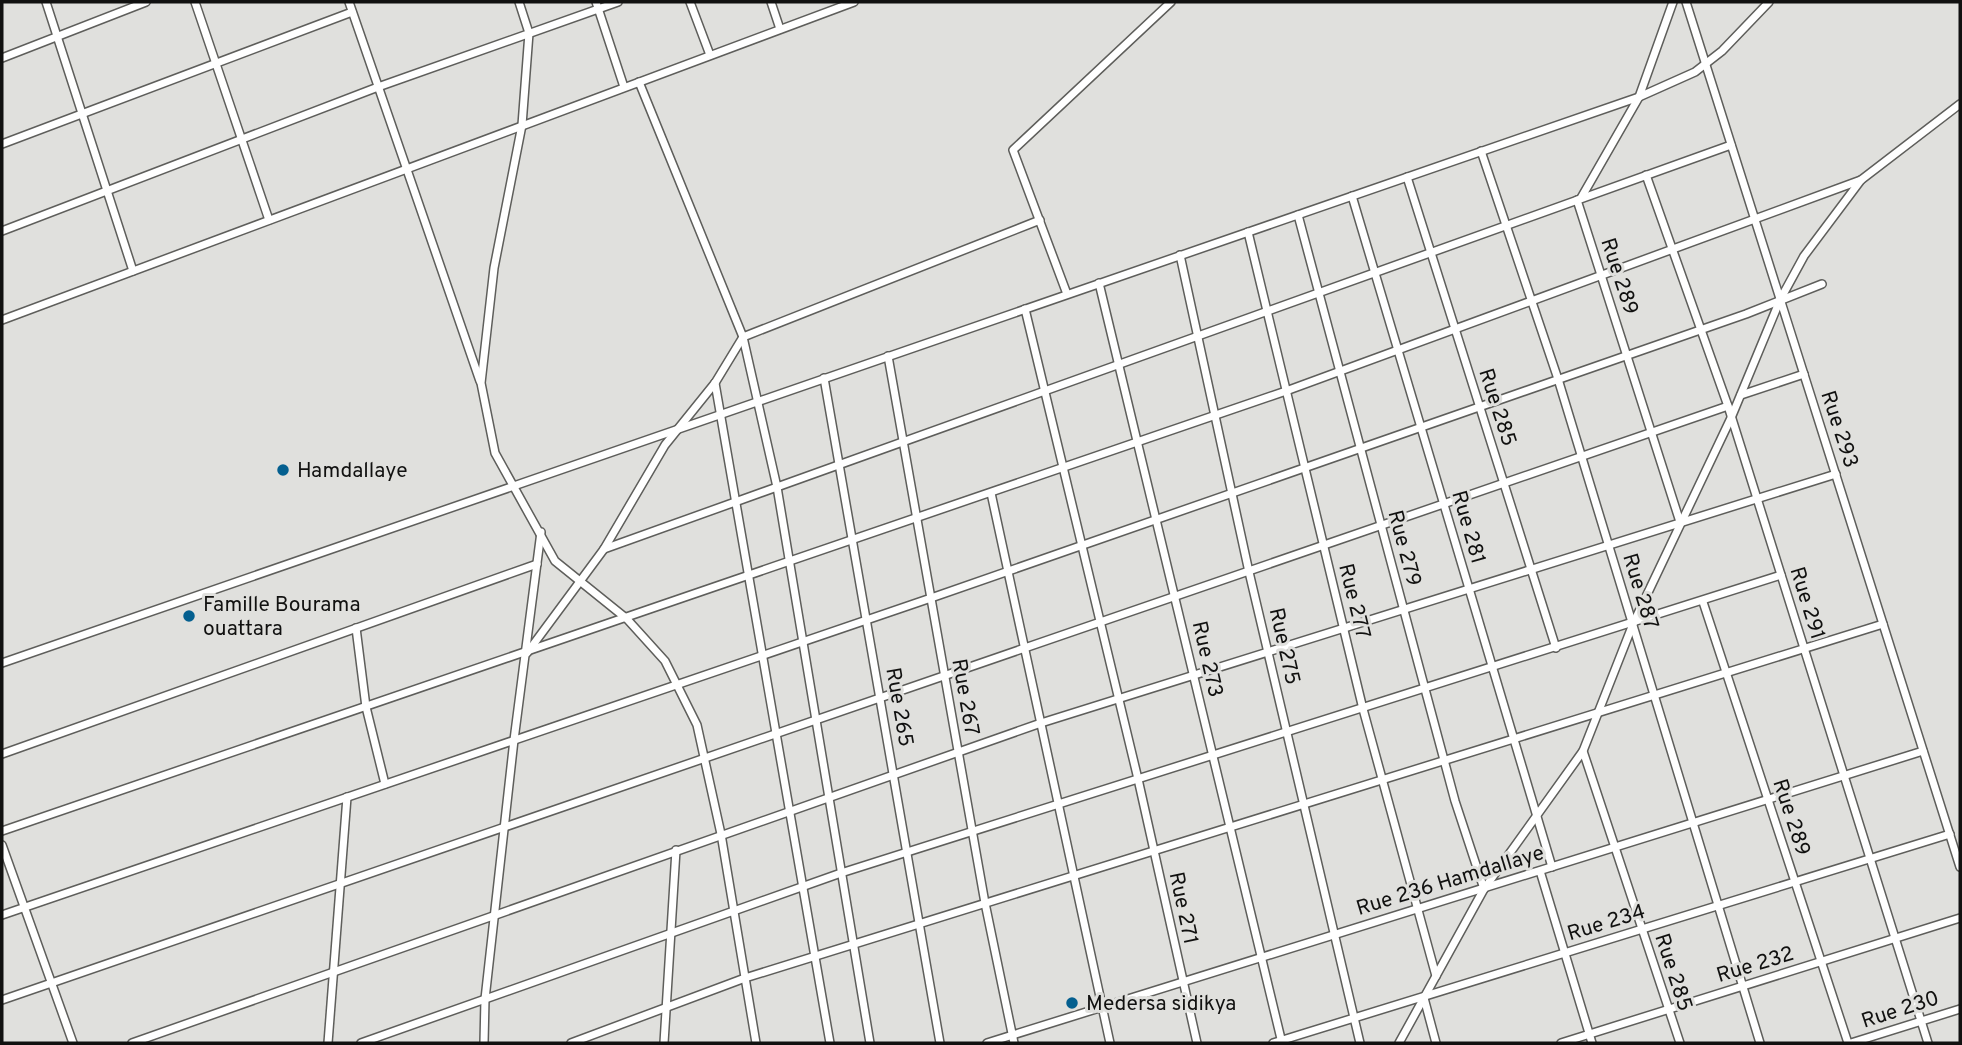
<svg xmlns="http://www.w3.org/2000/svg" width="1962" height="1045" viewBox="0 0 1962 1045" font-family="Overpass,sans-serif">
<rect width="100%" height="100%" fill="#e0e0dd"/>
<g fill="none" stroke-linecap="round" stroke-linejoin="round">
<g stroke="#5e5e5b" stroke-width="10">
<g id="street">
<path d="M46,2L133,271"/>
<path d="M195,2L269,220"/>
<path d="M349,2L480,381"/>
<path d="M519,2L529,33L522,125L494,268L481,383L495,453L555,561L627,619L665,661L697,725L721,834L756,1043"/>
<path d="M596,2L624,87"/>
<path d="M690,2L710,55"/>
<path d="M771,2L780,29"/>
<path d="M1686,2L1960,867"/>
<path d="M2,58L146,2"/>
<path d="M639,82L743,337L777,487L870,1043"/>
<path d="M2,144L352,12"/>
<path d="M1481,151L1558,379L1760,1043"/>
<path d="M1646,175L1728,406L1928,1043"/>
<path d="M1407,177L1556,648"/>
<path d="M1352,196L1552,867"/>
<path d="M1581,198L1639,97L1673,2"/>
<path d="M1577,200L1680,522"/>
<path d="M1298,215L1455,801L1484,889"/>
<path d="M2,231L378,87L618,2"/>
<path d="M1248,232L1363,709L1436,976"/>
<path d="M1180,255L1249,572L1360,1043"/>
<path d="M1099,283L1282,1043"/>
<path d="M1067,294L1013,150L1171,2"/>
<path d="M1025,309L1138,779L1197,1043"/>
<path d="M2,320L854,2"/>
<path d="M888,356L985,903L1014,1043"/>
<path d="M824,378L940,1043"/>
<path d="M715,383L830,1043"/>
<path d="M1741,395L1804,374"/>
<path d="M991,493L1110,1043"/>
<path d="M604,549L1731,145"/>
<path d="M1703,602L1848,1043"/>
<path d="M356,628L366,707L385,784"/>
<path d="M527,653L604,549L665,445L715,383L743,337L1040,220"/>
<path d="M2,663L1639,97L1695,72L1722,51L1769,2"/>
<path d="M1583,751L1680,1043"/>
<path d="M2,754L537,564"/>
<path d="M2,831L1286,391L1861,180"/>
<path d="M2,845L73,1043"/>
<path d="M1540,871L1592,1043"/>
<path d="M2,915L931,598L1746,314L1822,284"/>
<path d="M1424,998L1436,1043"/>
<path d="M2,1000L1728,406"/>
<path d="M132,1043L1041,723L1836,474"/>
<path d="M328,1043L347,797"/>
<path d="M361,1043L841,873L1781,575"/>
<path d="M484,1043L485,999L514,740L541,532"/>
<path d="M571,1043L745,978L1883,624"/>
<path d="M664,1043L676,850"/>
<path d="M987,1043L1923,751"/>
<path d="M1273,1043L1950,834"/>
<path d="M1399,1043L1484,889L1583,751L1633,624L1731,418L1780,300L1804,256L1861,180L1960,104"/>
<path d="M1561,1043L1960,918"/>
<path d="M1851,1043L1960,1009"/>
</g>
</g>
<use href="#street" stroke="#fff" stroke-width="7"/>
</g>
<g fill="#045f8f" stroke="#e0e0dd" stroke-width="2.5">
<circle cx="283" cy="470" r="7"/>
<circle cx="189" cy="616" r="7"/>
<circle cx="1072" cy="1003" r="7"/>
</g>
<g text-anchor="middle" stroke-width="6" stroke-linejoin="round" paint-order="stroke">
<g font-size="21" fill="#111110" stroke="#e0e0dd">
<text transform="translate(1620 276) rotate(72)" y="7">Rue 289</text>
<text transform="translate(1498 407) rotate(72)" y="7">Rue 285</text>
<text transform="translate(1840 429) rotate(72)" y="7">Rue 293</text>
<text transform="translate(1469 527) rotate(74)" y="7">Rue 281</text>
<text transform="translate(1405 548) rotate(75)" y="7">Rue 279</text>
<text transform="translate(1641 591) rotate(73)" y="7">Rue 287</text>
<text transform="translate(1355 601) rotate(76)" y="7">Rue 277</text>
<text transform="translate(1808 603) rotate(73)" y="7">Rue 291</text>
<text transform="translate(1285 646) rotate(77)" y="7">Rue 275</text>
<text transform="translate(1208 659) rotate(77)" y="7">Rue 273</text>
<text transform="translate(966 697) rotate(80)" y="7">Rue 267</text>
<text transform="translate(900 707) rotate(80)" y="7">Rue 265</text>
<text transform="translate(1792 817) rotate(72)" y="7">Rue 289</text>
<text transform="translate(1450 880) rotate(-17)" y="7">Rue 236 Hamdallaye</text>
<text transform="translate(1184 908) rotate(78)" y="7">Rue 271</text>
<text transform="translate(1606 922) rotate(-17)" y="7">Rue 234</text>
<text transform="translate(1755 964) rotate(-17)" y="7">Rue 232</text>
<text transform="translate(1674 972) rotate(72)" y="7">Rue 285</text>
<text transform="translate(1900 1009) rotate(-18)" y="7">Rue 230</text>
</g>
<g font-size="21" fill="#111110" stroke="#e0e0dd" text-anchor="start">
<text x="297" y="477">Hamdallaye</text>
<text x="203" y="611">Famille Bourama<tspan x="203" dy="24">ouattara</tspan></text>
<text x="1086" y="1010">Medersa sidikya</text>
</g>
</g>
<rect width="1962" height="1045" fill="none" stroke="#111110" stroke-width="7"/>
</svg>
